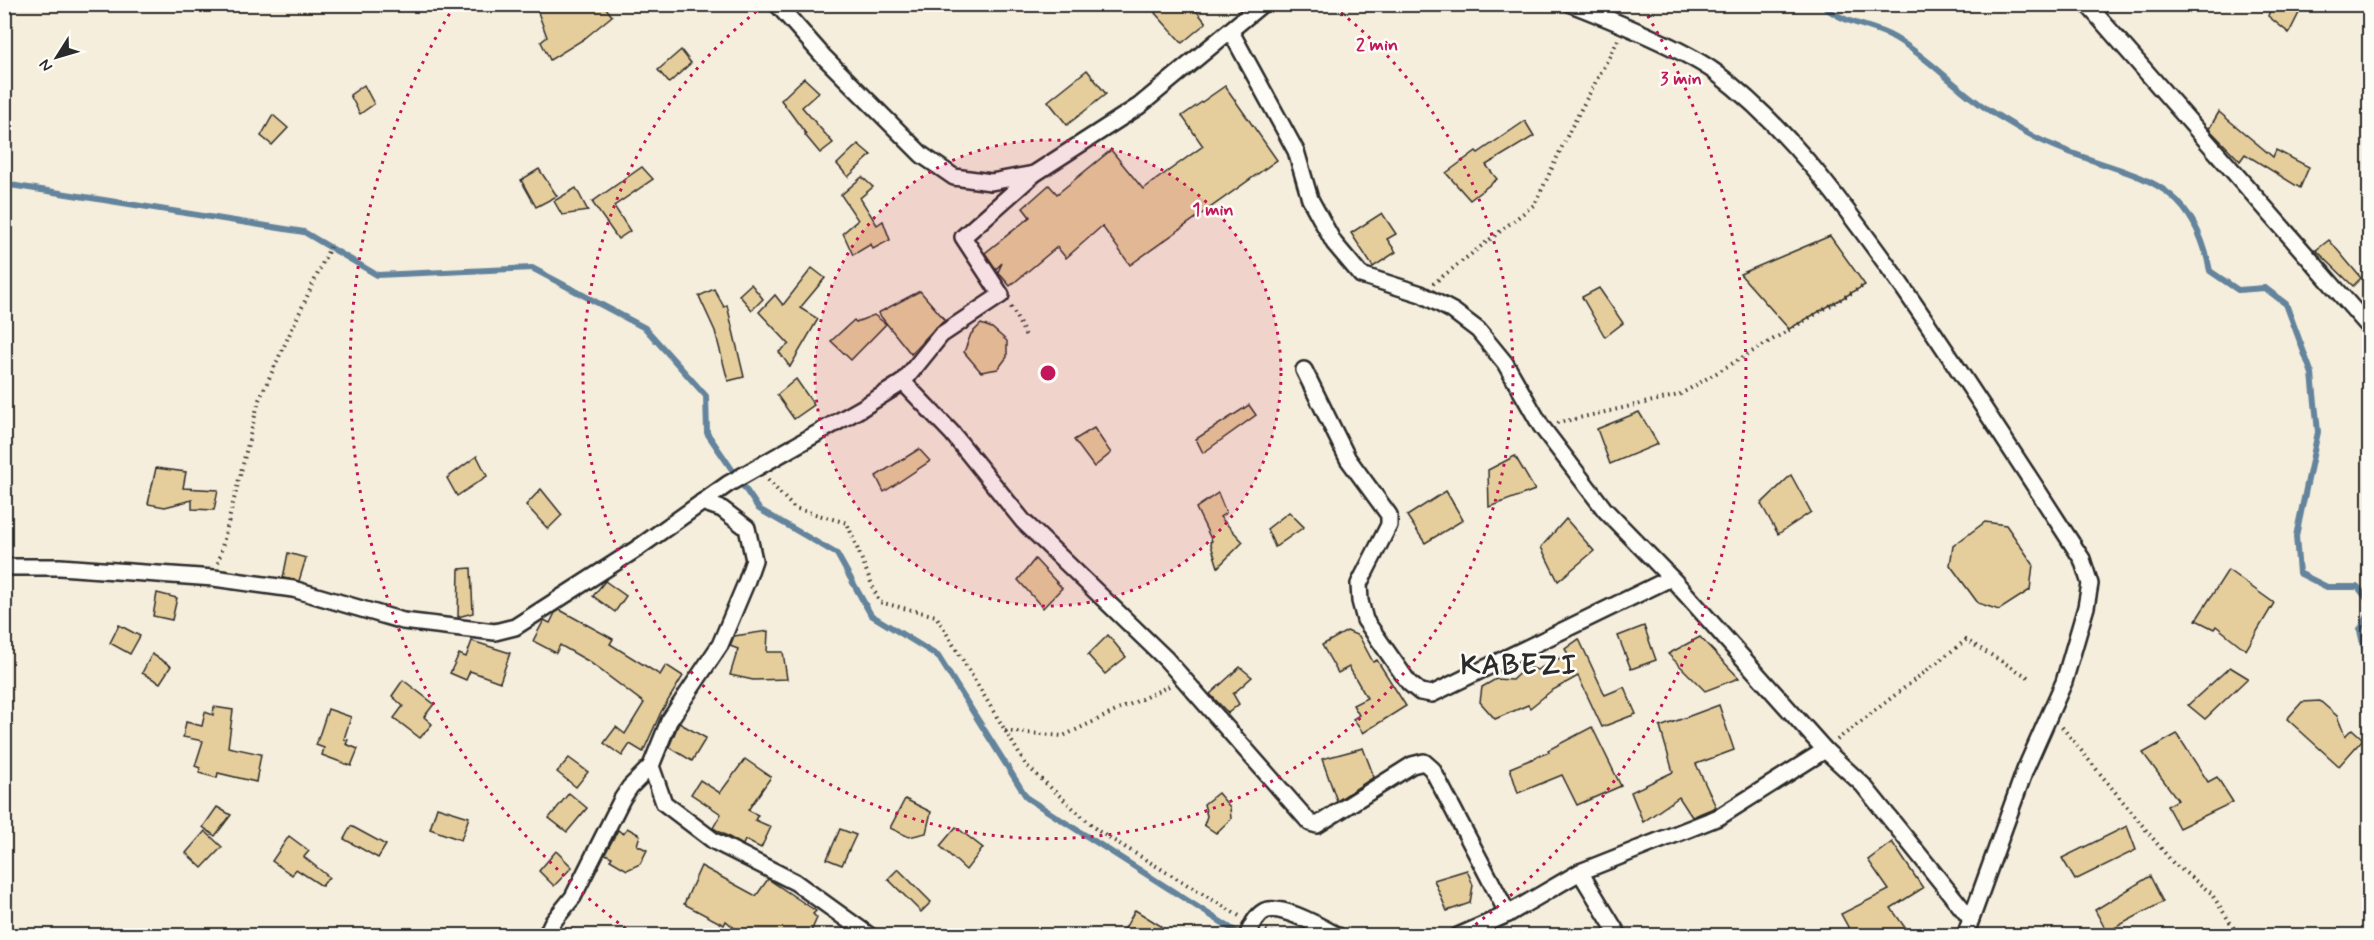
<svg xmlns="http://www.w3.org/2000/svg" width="2374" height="940" viewBox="0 0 2374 940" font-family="Mynerve,sans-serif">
<rect width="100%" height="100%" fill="#f6eedc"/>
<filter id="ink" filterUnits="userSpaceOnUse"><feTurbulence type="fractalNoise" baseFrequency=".0167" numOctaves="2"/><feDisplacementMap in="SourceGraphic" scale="12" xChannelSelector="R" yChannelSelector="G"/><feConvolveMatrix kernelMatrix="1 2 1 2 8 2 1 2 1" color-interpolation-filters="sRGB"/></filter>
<g filter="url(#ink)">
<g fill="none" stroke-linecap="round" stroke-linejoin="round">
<g stroke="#63849c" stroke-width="6">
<path d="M1821,4C1846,26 1869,23 1895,38C1933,60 1962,96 2000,117C2016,127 2034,138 2052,145C2129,179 2191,171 2210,271L2238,290L2265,288L2286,304L2312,374L2318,432L2296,536L2299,573L2327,587H2358L2370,603"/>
<path d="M4,184L304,232L377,275L532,268L645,328L706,396L707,433L759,509L837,554L871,615L938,656L1027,798L1243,936"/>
<path d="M2370,612L2360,630L2367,662L2370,663"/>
</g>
</g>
<g fill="#e6ce9c" stroke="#2b2b2b" stroke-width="1.5">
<path d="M535,4H603L612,16L584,39L550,60L541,42L547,37Z"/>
<path d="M1165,4H1191L1206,23L1182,43L1155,13Z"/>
<path d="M2272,4H2289L2300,11L2289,33L2268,16Z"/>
<path d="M681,50L691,63L669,83L658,70Z"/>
<path d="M1087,70L1106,94L1067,125L1048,101Z"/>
<path d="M804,78L819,92L802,107L833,143L820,153L805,135L806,134L781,100Z"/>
<path d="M364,85L374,104L360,114L350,95Z"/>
<path d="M1225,86L1277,160L1130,265L1102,226L1066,258L1057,247L1010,286L998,272L1002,263L996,269L985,253L1030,217L1023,208L1049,185L1057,194L1111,150L1143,189L1203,146L1182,116Z"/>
<path d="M2219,112L2273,157L2276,150L2309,167L2300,188L2245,154L2240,161L2209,129Z"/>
<path d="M273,115L288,128L272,145L261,136Z"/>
<path d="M1525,121L1534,136L1486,165L1497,179L1470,200L1446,173L1476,151L1478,153Z"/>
<path d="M858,144L871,155L848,177L837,164Z"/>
<path d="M642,167L653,179L614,206L630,231L618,239L592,202Z"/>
<path d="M539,169L557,196L536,207L521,180Z"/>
<path d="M862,177L873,187L860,198L877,225L883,221L890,240L873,249L871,244L853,255L843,233L858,220L841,195Z"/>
<path d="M576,188L588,211L562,215L554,201Z"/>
<path d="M1382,213L1396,234L1387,239L1396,252L1373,267L1351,233Z"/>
<path d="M1830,236L1865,285L1789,329L1740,274Z"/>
<path d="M2329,240L2361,278L2353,286L2316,250Z"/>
<path d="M812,268L825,278L800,308L818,319L790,367L779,352L789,344L759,312L775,295L783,305Z"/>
<path d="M751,284L763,299L752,310L739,295Z"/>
<path d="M1599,288L1623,323L1605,337L1582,297Z"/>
<path d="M714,289L724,307L727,305L744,377L728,381L715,331L699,296Z"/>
<path d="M920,291L945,320L934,329L911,354L878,313Z"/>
<path d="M874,315L886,324L851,360L831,341L854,320L856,322Z"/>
<path d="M981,324L992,328L1007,341V357L998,369L981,372L964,352L971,334Z"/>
<path d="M796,379L814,405L794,419L777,395Z"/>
<path d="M1249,405L1256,415L1203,453L1196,439Z"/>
<path d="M1639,412L1658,444L1610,464L1597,429Z"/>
<path d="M1094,428L1111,453L1094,467L1074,440Z"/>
<path d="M919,449L930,461L884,492L876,476Z"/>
<path d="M477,456L487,476L457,496L447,478Z"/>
<path d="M1515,456L1535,490L1489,507L1488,470Z"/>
<path d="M156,468L186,472L183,488L218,490L214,510L192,509V500L165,507L148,504Z"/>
<path d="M1791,475L1811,512L1778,534L1761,504Z"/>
<path d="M541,489L562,515L548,529L526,505Z"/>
<path d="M1446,491L1463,520L1425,543L1407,516Z"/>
<path d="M1218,493L1226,513L1220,517L1243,542L1218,567L1210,542L1212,541L1196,508Z"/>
<path d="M1289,512L1304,527L1275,547L1267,529Z"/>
<path d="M1566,519L1594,551L1558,581L1541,547Z"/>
<path d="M1985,522L2006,525L2033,564L2030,590L1999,610L1978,603L1950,565L1953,546Z"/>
<path d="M288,553L306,558L299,581L283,578Z"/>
<path d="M1035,559L1062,588L1043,608L1018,580Z"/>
<path d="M471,568L473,613L458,617L459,569Z"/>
<path d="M2228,570L2274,603L2246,650L2216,626L2214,629L2196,620Z"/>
<path d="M605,581L626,596L615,612L593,596Z"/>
<path d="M157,593L177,598L172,620L153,616Z"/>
<path d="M560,610L613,639L610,644L660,675L666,665L683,676L661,712L643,752L630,744L622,756L604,743L616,727L625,734L644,703L588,661L560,645L556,653L533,641L544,620L550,623L555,613Z"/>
<path d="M119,625L140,636L130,654L110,643Z"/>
<path d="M1644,626L1656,660L1631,669L1618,636Z"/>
<path d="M768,631L767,652H783L787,679L753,680L730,675L738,649L730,646L734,636Z"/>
<path d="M1347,631L1359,636L1373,662L1377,660L1406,706L1363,733L1353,719L1359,715L1353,705L1367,698L1349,667L1338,673L1322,645Z"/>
<path d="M1108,635L1126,657L1105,674L1088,655Z"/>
<path d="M1700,637L1739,678L1705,691L1668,654Z"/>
<path d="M1579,639L1605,695L1624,687L1636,714L1602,727L1578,676L1551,691L1530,708L1528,705L1495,719L1480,702L1482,687L1496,679L1512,680L1527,666L1537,670L1568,654L1565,649Z"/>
<path d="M472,641L510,653L500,682L470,671L466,680L450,673L459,654L466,657Z"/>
<path d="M152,654L171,666L160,683L142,673Z"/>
<path d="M1240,667L1252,677L1233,694L1239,704L1228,713L1210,694Z"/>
<path d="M2230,667L2248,678L2205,719L2188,705Z"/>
<path d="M403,680L434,704L424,717L432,724L420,738L394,718L403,706L392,696Z"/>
<path d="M2320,701L2337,716L2345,736L2352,729L2363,739L2339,766L2287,719L2302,702Z"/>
<path d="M1719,705L1734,750L1696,764L1716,807L1692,817L1679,797L1643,822L1631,792L1673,772L1660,727Z"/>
<path d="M214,707L233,710L228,747L261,754L256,782L218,773L217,778L199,773L200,768L195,766L203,741L183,737L186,722L202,726L205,712L213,715Z"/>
<path d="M328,709L351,717L344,739L348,740L346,744L358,749L351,766L322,755L324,748L316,745Z"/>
<path d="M679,723L706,738L692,761L669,747Z"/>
<path d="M1592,727L1621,786L1577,805L1562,775L1518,793L1510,768L1549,752L1548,750Z"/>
<path d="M2177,734L2208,782L2217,777L2233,802L2179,828L2167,806L2178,800L2143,753Z"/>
<path d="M1363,748L1374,777L1337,801L1322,759Z"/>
<path d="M569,758L588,772L576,787L557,772Z"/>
<path d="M745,759L771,777L748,810L758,815L755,820L771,827L761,848L745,840L743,845L713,828L721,814L691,794L700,780L720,793Z"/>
<path d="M569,793L587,808L567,832L549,818Z"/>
<path d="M1218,793L1230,807L1231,819L1216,833L1204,825L1207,816L1204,804Z"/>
<path d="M905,799L931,812L926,833L909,837L890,828Z"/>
<path d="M217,807L231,815L215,836L203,827Z"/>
<path d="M437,807L469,817L461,840L430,829Z"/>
<path d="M351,826L386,845L378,858L344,839Z"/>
<path d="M2127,826L2136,850L2075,880L2062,858Z"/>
<path d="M956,827L983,848L966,870L940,846Z"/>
<path d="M627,828L640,835L637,845L647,850L640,864L627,870L610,860L612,857L605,854L618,830L623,834Z"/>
<path d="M840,829L856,835L842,865L827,859Z"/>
<path d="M205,831L222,847L202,868L186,853Z"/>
<path d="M289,836L309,851L304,857L329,877L322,886L296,869L292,875L272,861Z"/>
<path d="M1892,842L1923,888L1891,908L1911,936H1853L1841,914L1889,890L1868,860Z"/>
<path d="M556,851L572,867L554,886L539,871Z"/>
<path d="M701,866L756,896L768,879L816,911L813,914L817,918L809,936H744L726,921L724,925L684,904Z"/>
<path d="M898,869L931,902L921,912L888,879Z"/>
<path d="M1467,870L1473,885L1470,903L1447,911L1434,880Z"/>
<path d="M2150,876L2163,902L2107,932L2095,910Z"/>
<path d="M1135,910L1161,926L1154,936H1121Z"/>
</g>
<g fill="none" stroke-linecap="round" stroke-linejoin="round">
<g stroke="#2b2b2b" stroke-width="20">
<g id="minor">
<path d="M777,4L823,56L922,155L954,177L991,182L1034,174L1139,106L1262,4"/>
<path d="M1571,4C1612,20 1680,47 1715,72C1788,127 1844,205 1897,279C1961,371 2021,465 2082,559L2090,584L2086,607L2064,682L2025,770L1965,936"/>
<path d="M2087,4L2370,328"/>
<path d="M1231,32L1296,151L1310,199L1334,243L1361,275L1421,294L1453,311L1478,330L1505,363L1541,426L1605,510L1676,583L1825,750L1863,785L1970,918"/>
<path d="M1304,370L1348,459L1389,515V525L1359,584L1360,601L1365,620L1409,683L1420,692L1432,694L1671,578"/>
<path d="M903,382L952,433L1023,521L1166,659L1310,823L1317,825L1412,765L1424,762L1432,769L1508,914"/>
<path d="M702,502L722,509L747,528L754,560L746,583L720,645L669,721L651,766L664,803L714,841L795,882L870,936"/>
<path d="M4,567H60L214,578L293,589L403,621L495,632L515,627L635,550L728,484L862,408L903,382L941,335L1001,295L963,237L1034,174"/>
<path d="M1580,872L1619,936"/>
<path d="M546,936L552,923L573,897L622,799L630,787L651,766"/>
<path d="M1247,936C1251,928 1255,917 1263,912C1279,902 1323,928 1338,936"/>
<path d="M1458,936L1508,914L1580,872L1719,817L1825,750"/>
</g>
</g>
<g stroke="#2b2b2b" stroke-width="4" stroke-dasharray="1.5 4.5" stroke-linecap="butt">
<path d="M1433,284L1535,204L1571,128L1618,40"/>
<path d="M1011,307L1026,336"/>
<path d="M1557,423L1679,395L1865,285"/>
<path d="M768,480L794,508L847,523L879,602L936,616L1026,765L1098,831L1241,917"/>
<path d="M218,563L259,400L330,247"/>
<path d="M2062,727L2173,863L2211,893L2239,936"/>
<path d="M1005,731L1063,736L1169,686"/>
<path d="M1837,740L1966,640L2028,677"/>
<path d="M1266,930L1277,936"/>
</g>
<use href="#minor" stroke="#fdfcf7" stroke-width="15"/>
</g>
</g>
<circle cx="1048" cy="373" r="233" fill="#c2185b" fill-opacity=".12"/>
<g fill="none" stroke="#c2185b" stroke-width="3" stroke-dasharray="3 6">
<circle cx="1048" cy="373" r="233"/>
<path d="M1334 7A465 465 0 1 1 762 7"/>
<path d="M633 934A698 698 0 0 1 453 8M1643 8A698 698 0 0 1 1463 934"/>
</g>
<g text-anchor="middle" stroke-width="5" stroke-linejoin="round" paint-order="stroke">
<g font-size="28" font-weight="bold" letter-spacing="1.5" fill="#2b2b2b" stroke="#fdfcf7">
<text x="1519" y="674">KABEZI</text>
</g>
</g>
<circle cx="1048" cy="373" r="9" fill="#c2185b" stroke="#fdfcf7" stroke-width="3"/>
<g font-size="18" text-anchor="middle" font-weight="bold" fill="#c2185b" stroke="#fdfcf7" stroke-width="5" stroke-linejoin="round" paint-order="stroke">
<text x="1377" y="50">2 min</text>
<text x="1681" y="84">3 min</text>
<text x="1213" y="215">1 min</text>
</g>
<rect width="2374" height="940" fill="none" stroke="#fdfcf7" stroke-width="24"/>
<rect x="12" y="12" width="2350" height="916" fill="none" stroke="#2b2b2b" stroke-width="2" filter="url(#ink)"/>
<g transform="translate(57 57) rotate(233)" stroke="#fdfcf7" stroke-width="4.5" paint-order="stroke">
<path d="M0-4.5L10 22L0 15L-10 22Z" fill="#2b2b2b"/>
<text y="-9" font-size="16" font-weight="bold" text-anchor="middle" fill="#2b2b2b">N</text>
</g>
</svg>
